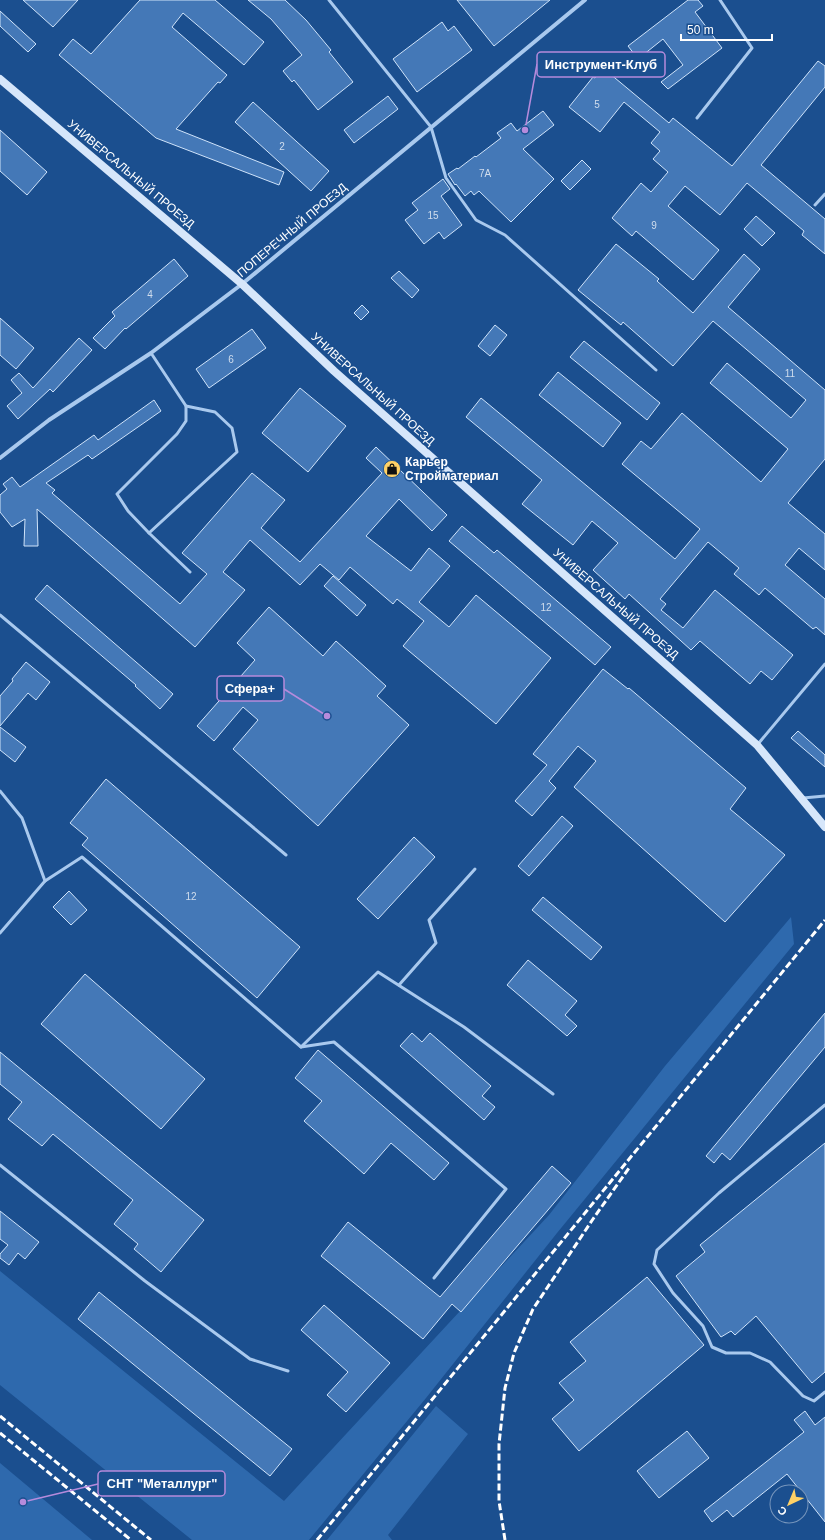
<svg xmlns="http://www.w3.org/2000/svg" width="825" height="1540" viewBox="0 0 825 1540" font-family="Arial,sans-serif">
<rect width="100%" height="100%" fill="#1b4f8f"/>
<g fill="#2e69ad">
<path d="M791,917L794,944L557,1233L426,1398L309,1540H192L0,1385V1271L284,1501L549,1215L665,1066Z"/>
<path d="M436,1406L468,1434L388,1535L392,1540H327Z"/>
<path d="M0,1463L92,1540H0Z"/>
</g>
<g fill="#4478b7" stroke="#cfe3fa">
<path d="M23,0H78L53,27Z"/>
<path d="M140,0H215L264,42L244,65L183,13L172,27L227,75L220,83L218,82L176,129L284,172L279,185L156,138L59,55L73,39L91,54Z"/>
<path d="M248,0H285L306,20L331,50L329,52L353,82L318,110L294,80L292,82L283,71L302,55L271,19Z"/>
<path d="M457,0H550L494,46Z"/>
<path d="M688,0H698L703,6L695,12L722,48L668,89L661,82L683,65L663,39L638,59L628,46Z"/>
<path d="M0,11L36,44L28,52L0,26Z"/>
<path d="M442,22L448,31L454,26L472,50L417,92L393,59Z"/>
<path d="M818,61L825,66V87L761,165L825,219V254L802,235L804,231L747,183L720,215L685,186L668,206L719,250L693,280L636,231L632,236L612,218L641,183L651,192L668,172L653,159L660,151L651,143L660,132L624,102L600,132L569,107L593,77L595,78L603,68L669,123L673,118L732,166Z"/>
<path d="M388,96L398,109L354,143L344,130Z"/>
<path d="M253,102L329,171L311,191L235,122Z"/>
<path d="M543,111L554,125L523,149L554,179L511,222L479,191L474,195L471,191L465,196L456,184L455,185L448,174L457,168L458,169L475,156L476,157L501,138L497,133L511,123L517,131Z"/>
<path d="M0,130L47,172L27,195L0,171Z"/>
<path d="M582,160L591,169L570,190L561,181Z"/>
<path d="M443,179L450,189L441,196L462,225L444,239L439,232L424,244L405,220L418,210L412,203Z"/>
<path d="M756,216L775,233L762,246L744,229Z"/>
<path d="M616,244L659,279L657,281L693,313L744,254L760,269L728,307L825,390V459L788,503L825,534V570L799,548L785,565L825,599V635L816,627L813,629L765,588L759,595L734,574L739,568L708,542L660,599L666,604L661,610L683,628L715,590L793,655L772,680L761,671L750,684L700,641L691,650L629,594L625,599L593,570L618,543L592,521L573,545L522,504L542,480L466,417L481,398L675,559L700,529L622,464L641,441L651,449L682,413L761,482L788,449L710,383L727,363L791,418L806,400L713,321L673,366L623,322L621,325L578,290Z"/>
<path d="M174,259L188,276L126,329L125,328L105,349L93,338L115,316L112,312Z"/>
<path d="M399,271L419,290L412,298L391,278Z"/>
<path d="M362,305L369,312L361,320L354,313Z"/>
<path d="M0,318L34,348L16,369L0,355Z"/>
<path d="M495,325L507,335L490,356L478,346Z"/>
<path d="M252,329L266,348L209,388L196,369Z"/>
<path d="M79,338L92,350L53,392L50,389L18,419L7,406L22,393L11,380L19,373L33,388Z"/>
<path d="M584,341L660,403L647,420L570,357Z"/>
<path d="M558,372L621,423L603,447L539,395Z"/>
<path d="M300,388L346,426L308,472L262,433Z"/>
<path d="M154,400L161,411L92,459L88,455L46,483L55,490L52,493L180,604L207,574L182,553L252,473L285,500L261,528L300,562L382,473L366,458L376,447L447,515L432,531L399,499L366,536L411,571L429,548L450,566L419,602L449,627L476,595L551,658L496,724L403,646L424,621L397,599L393,604L350,567L339,580L320,564L300,585L250,540L223,572L245,590L195,647L37,509L38,546H24L25,519L12,527L0,512V495L7,489L3,484L12,477L20,487L94,435L98,440Z"/>
<path d="M462,526L494,553L497,550L611,647L595,665L449,541Z"/>
<path d="M333,576L366,605L357,616L324,586Z"/>
<path d="M47,585L173,694L160,709L135,686L136,685L35,599Z"/>
<path d="M269,607L323,656L336,641L386,686L377,696L409,725L318,826L233,749L258,720L243,707L214,741L197,726L255,660L237,643Z"/>
<path d="M26,662L50,682L36,700L28,693L0,726V696L13,681L12,679Z"/>
<path d="M603,669L628,689L629,688L746,788L730,809L785,855L725,922L574,787L596,761L578,746L549,781L556,788L532,816L515,801L547,765L533,754Z"/>
<path d="M0,727L26,747L15,762L0,750Z"/>
<path d="M798,731L825,755V767L791,738Z"/>
<path d="M106,779L300,947L257,998L82,845L88,838L70,823Z"/>
<path d="M562,816L573,826L529,876L518,866Z"/>
<path d="M414,837L435,857L378,919L357,899Z"/>
<path d="M69,891L87,910L71,925L53,907Z"/>
<path d="M543,897L602,947L591,960L532,910Z"/>
<path d="M528,960L577,1001L565,1015L577,1026L567,1036L507,985Z"/>
<path d="M85,974L205,1079L161,1129L41,1024Z"/>
<path d="M825,1013V1047L730,1160L722,1153L714,1163L706,1156Z"/>
<path d="M412,1033L422,1042L430,1033L491,1086L482,1096L495,1107L484,1120L400,1046Z"/>
<path d="M318,1050L449,1163L434,1180L391,1143L364,1174L304,1121L322,1101L295,1078Z"/>
<path d="M0,1052L204,1220L161,1272L134,1249L138,1244L114,1224L133,1200L53,1134L42,1146L8,1119L22,1102L0,1084Z"/>
<path d="M825,1143V1372L812,1383L756,1316L735,1335L731,1331L721,1337L676,1276L705,1252L700,1245Z"/>
<path d="M552,1166L571,1183L461,1312L452,1304L423,1339L321,1256L348,1222L440,1297Z"/>
<path d="M0,1211L39,1242L25,1259L18,1253L9,1265L0,1258V1254L8,1245L0,1239Z"/>
<path d="M647,1277L704,1345L579,1451L552,1419L574,1400L559,1383L586,1361L570,1342Z"/>
<path d="M99,1292L292,1449L270,1476L78,1319Z"/>
<path d="M324,1305L390,1363L346,1412L327,1395L348,1372L301,1330Z"/>
<path d="M805,1411L815,1425L825,1417V1522L787,1474L733,1517L727,1510L712,1522L704,1511L804,1432L794,1420Z"/>
<path d="M687,1431L709,1458L659,1498L637,1471Z"/>
</g>
<g fill="none" stroke-linecap="round" stroke-linejoin="round">
<g stroke="#a9c9ee" stroke-width="3">
<path d="M329,0L431,127L446,178L476,220L505,235L656,370"/>
<path d="M697,118L752,48L720,0"/>
<path d="M815,205L825,194"/>
<path d="M151,353L186,406L215,412L232,428L237,452L149,533L190,572"/>
<path d="M149,533L128,511L117,494L177,434L186,421V406"/>
<path d="M0,615L286,855"/>
<path d="M758,744L825,664"/>
<path d="M0,791L22,818L45,881"/>
<path d="M803,798L825,796"/>
<path d="M0,933L45,881L82,857L301,1047L334,1042L506,1189L434,1278"/>
<path d="M399,985L436,943L429,920L475,869"/>
<path d="M301,1047L378,972L464,1027L553,1094"/>
<path d="M825,1105L719,1193L657,1250L654,1264L673,1293L703,1326L712,1347L726,1353H750L770,1362L803,1396L814,1401L825,1392"/>
<path d="M0,1165L145,1281L250,1359L288,1371"/>
</g>
<path stroke="#a9c9ee" stroke-width="4" d="M0,458L49,420L151,353L242,284L585,0"/>
<path stroke="#d6e6fa" stroke-width="8" d="M0,79L242,284L334,371L757,745L825,827"/>
<g stroke="#fff" stroke-width="3" stroke-dasharray="7 3" stroke-linecap="butt">
<path d="M0,1416L151,1540"/>
<path d="M0,1433L131,1540"/>
<path d="M317,1540L825,920"/>
<path d="M505,1540L499,1501V1444L505,1388L514,1353L533,1309L593,1219L629,1168"/>
</g>
</g>
<defs>
<symbol id="shop-disc" viewBox="-11 -11 22 22"><circle r="9.5" fill="#ffd166" stroke="#1b4f8f"/><path d="M-5-2.5h2.3a2.7 3.5 0 0 1 5.4 0H5L5.5 6h-11ZM-1.5-2.5h3a1.5 2.3 0 0 0-3 0Z" fill="#111"/></symbol>
</defs>
<g fill-rule="evenodd">
<use href="#shop-disc" x="382" y="459" width="20" height="20"/>
</g>
<g text-anchor="middle" dominant-baseline="central" stroke-width="3" stroke-linejoin="round" paint-order="stroke">
<g font-size="10" fill="#d0dded">
<text x="597" y="104">5</text>
<text x="282" y="146">2</text>
<text x="485" y="173">7А</text>
<text x="433" y="215">15</text>
<text x="654" y="225">9</text>
<text x="150" y="294">4</text>
<text x="231" y="359">6</text>
<text x="790" y="373">11</text>
<text x="546" y="607">12</text>
<text x="191" y="896">12</text>
</g>
<g font-size="12" fill="#fff" stroke="#1b4f8f">
<text transform="translate(131 174) rotate(40)">УНИВЕРСАЛЬНЫЙ ПРОЕЗД</text>
<text transform="translate(292 230) rotate(-40)">ПОПЕРЕЧНЫЙ ПРОЕЗД</text>
<text transform="translate(373 389) rotate(42)">УНИВЕРСАЛЬНЫЙ ПРОЕЗД</text>
<text transform="translate(616 604) rotate(41)">УНИВЕРСАЛЬНЫЙ ПРОЕЗД</text>
</g>
<g font-size="12" font-weight="bold" fill="#fff" stroke="#1b4f8f" text-anchor="start">
<text x="405" y="462">Карьер<tspan x="405" dy="14">Стройматериал</tspan></text>
</g>
</g>
<path fill="none" stroke="#b68bdc" stroke-width="1.5" d="M525 130L537 64M327 716L284 689M23 1502L98 1484"/>
<g fill="#b68bdc" stroke="#1b4f8f" stroke-width="1.5">
<circle cx="525" cy="130" r="4"/>
<circle cx="327" cy="716" r="4"/>
<circle cx="23" cy="1502" r="4"/>
</g>
<g fill="#1b4f8f" stroke="#b68bdc" stroke-width="1.5">
<rect x="537" y="52" width="128" height="25" rx="4"/>
<rect x="217" y="676" width="67" height="25" rx="4"/>
<rect x="98" y="1471" width="127" height="25" rx="4"/>
</g>
<g font-size="13" text-anchor="middle" font-weight="bold" fill="#fff">
<text x="601" y="69">Инструмент-Клуб</text>
<text x="250" y="693">Сфера+</text>
<text x="162" y="1488">СНТ "Металлург"</text>
</g>
<g transform="translate(789 1504) rotate(224)"><circle r="19" fill="#1b4f8f" stroke="#7695bc"/>
<path d="M0-3L7 15L0 10L-7 15Z" fill="#ffd166"/>
<text y="-6" font-size="11" font-weight="bold" text-anchor="middle" fill="#ffffff">С</text>
</g>
<path d="M681 34v6h91v-6" fill="none" stroke="#ffffff" stroke-width="2"/>
<text x="687" y="34" font-size="12" fill="#ffffff" stroke="#1b4f8f" stroke-width="3" paint-order="stroke">50 m</text>
</svg>
